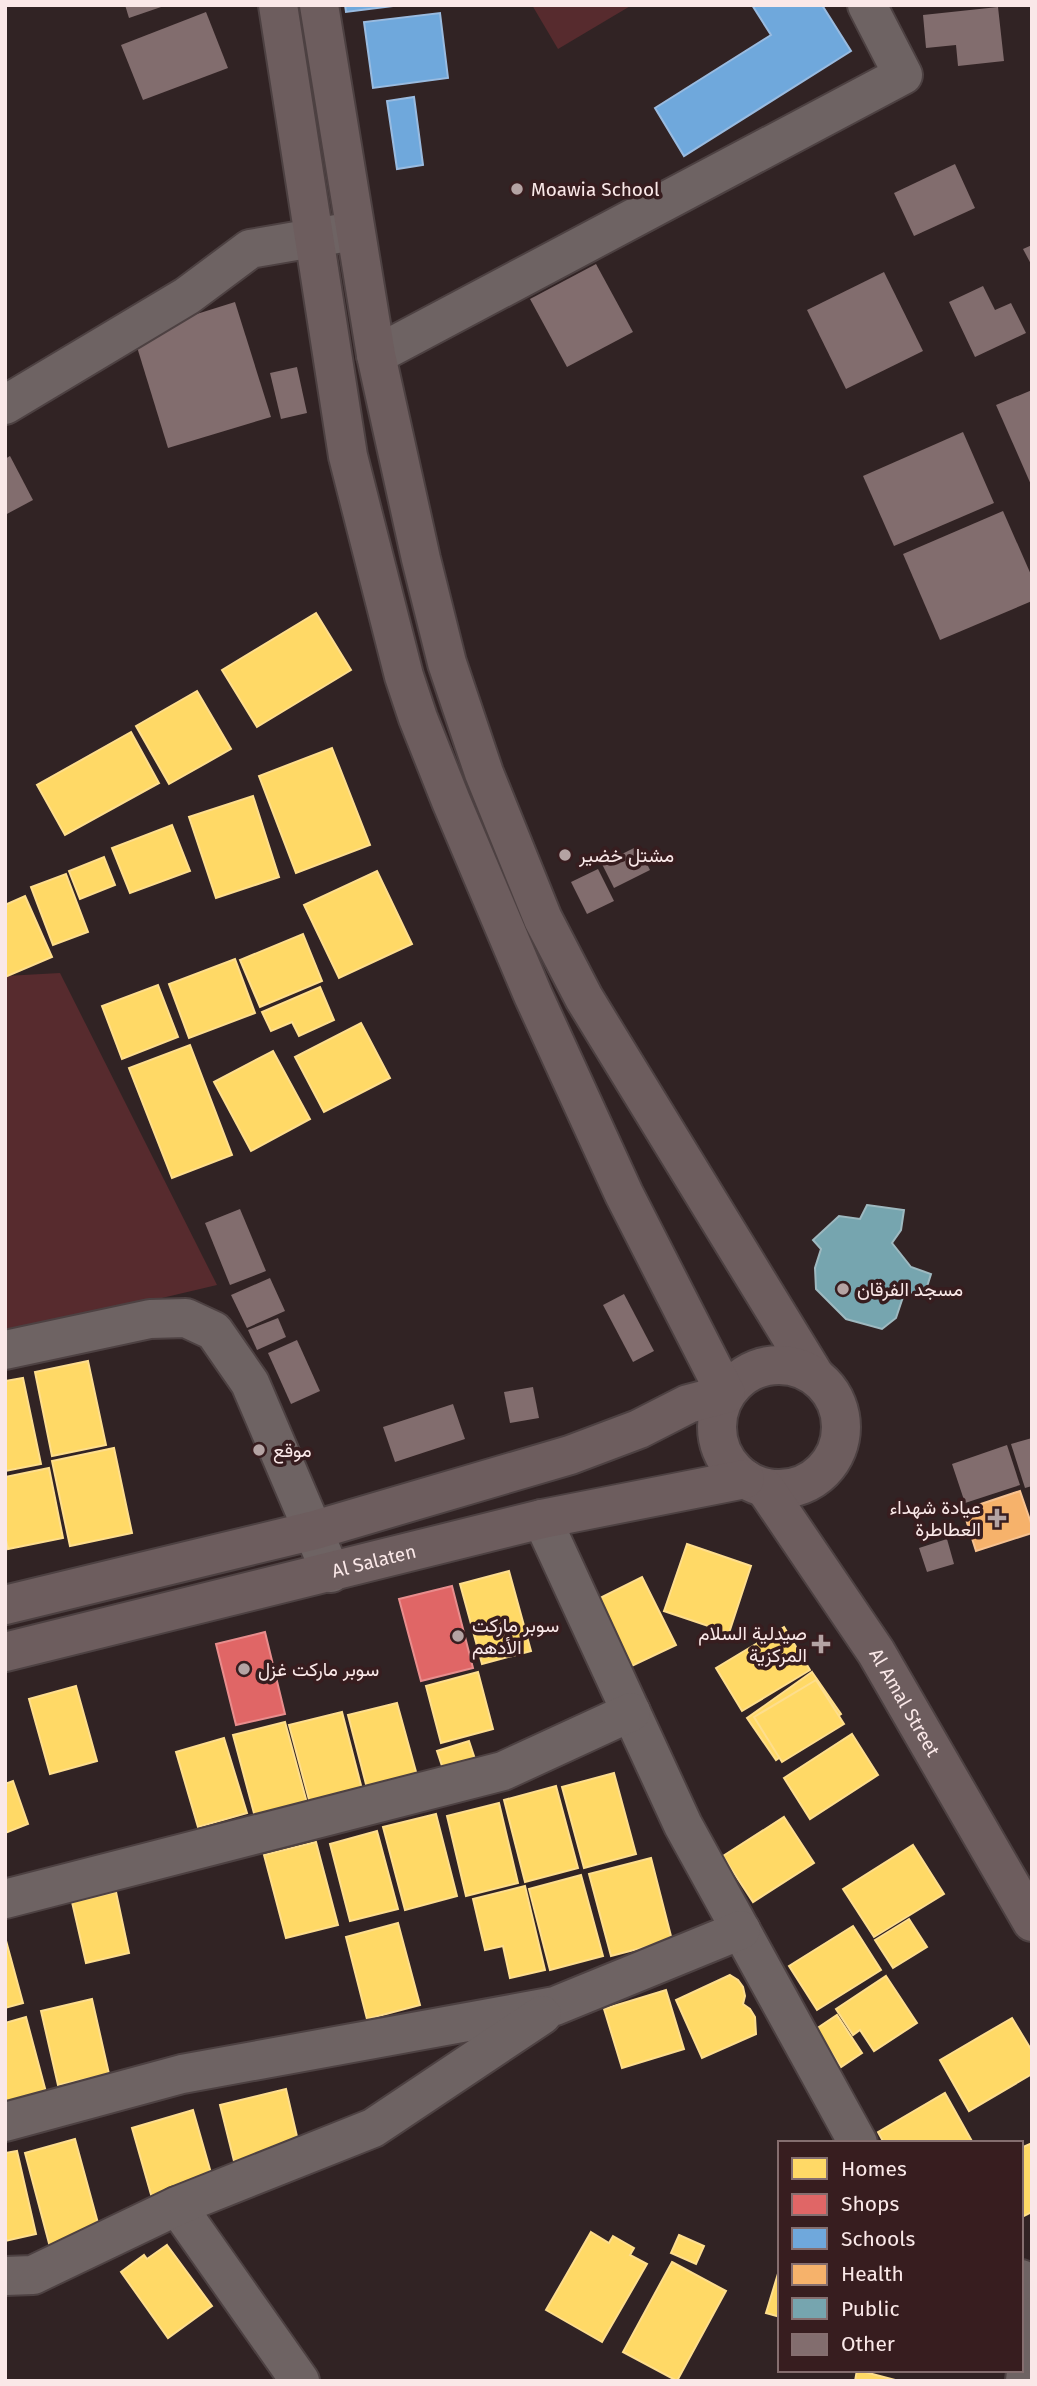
<svg xmlns="http://www.w3.org/2000/svg" width="1037" height="2386" viewBox="0 0 1037 2386" font-family="'Fira Sans',Vazirmatn,sans-serif">
<rect width="100%" height="100%" fill="#312324"/>
<g fill="#572b2e">
<path d="M532,5H632L558,49Z"/>
<path d="M60,973L217,1285L5,1335V976Z"/>
</g>
<g fill="#ffd966" stroke="#fede8d" stroke-width="2">
<path d="M316,613L351,670L257,727L222,670Z"/>
<path d="M197,691L231,749L169,784L136,726Z"/>
<path d="M131,732L159,783L65,835L37,785Z"/>
<path d="M332,748L370,845L296,873L259,776Z"/>
<path d="M253,796L279,877L216,898L189,817Z"/>
<path d="M172,825L190,871L130,893L112,848Z"/>
<path d="M104,857L115,885L80,899L69,871Z"/>
<path d="M377,871L412,944L339,978L304,905Z"/>
<path d="M66,874L88,932L53,945L31,887Z"/>
<path d="M25,896L52,957L5,977V905Z"/>
<path d="M303,934L322,981L260,1007L240,960Z"/>
<path d="M235,959L255,1013L189,1038L169,984Z"/>
<path d="M158,985L178,1037L122,1059L102,1006Z"/>
<path d="M320,987L334,1020L299,1036L292,1022L271,1031L262,1012Z"/>
<path d="M361,1023L390,1078L324,1112L295,1057Z"/>
<path d="M190,1045L232,1155L172,1178L129,1068Z"/>
<path d="M273,1051L310,1119L251,1151L214,1082Z"/>
<path d="M88,1361L106,1445L52,1456L35,1372Z"/>
<path d="M23,1378L41,1464L5,1471V1381Z"/>
<path d="M114,1448L132,1533L70,1546L52,1461Z"/>
<path d="M49,1468L63,1538L8,1549L5,1536V1477Z"/>
<path d="M687,1544L751,1566L729,1633L664,1611Z"/>
<path d="M509,1571L531,1651L482,1664L460,1584Z"/>
<path d="M642,1577L676,1645L619,1672L586,1605Z"/>
<path d="M784,1627L810,1670L742,1711L716,1668Z"/>
<path d="M478,1672L493,1729L441,1743L426,1686Z"/>
<path d="M812,1672L841,1714L776,1760L747,1718Z"/>
<path d="M816,1680L844,1724L782,1762L754,1717Z"/>
<path d="M76,1686L97,1761L50,1774L29,1699Z"/>
<path d="M397,1703L418,1779L368,1792L348,1715Z"/>
<path d="M342,1712L363,1793L311,1807L289,1725Z"/>
<path d="M285,1722L307,1803L255,1817L233,1735Z"/>
<path d="M852,1734L878,1775L810,1819L784,1778Z"/>
<path d="M224,1738L247,1813L198,1827L176,1752Z"/>
<path d="M469,1741L476,1762L444,1772L437,1751Z"/>
<path d="M614,1773L636,1854L584,1868L562,1787Z"/>
<path d="M13,1781L28,1824L5,1833V1784Z"/>
<path d="M556,1786L578,1868L525,1882L504,1800Z"/>
<path d="M499,1803L518,1883L466,1896L447,1816Z"/>
<path d="M436,1814L457,1896L405,1910L383,1827Z"/>
<path d="M784,1817L814,1863L753,1902L723,1856Z"/>
<path d="M377,1831L398,1909L350,1921L330,1844Z"/>
<path d="M316,1842L338,1925L286,1938L264,1855Z"/>
<path d="M913,1845L944,1894L874,1937L843,1889Z"/>
<path d="M651,1858L672,1940L611,1956L589,1874Z"/>
<path d="M581,1875L603,1956L550,1970L529,1889Z"/>
<path d="M525,1886L545,1970L510,1978L503,1946L485,1950L473,1899Z"/>
<path d="M116,1892L129,1953L86,1963L72,1902Z"/>
<path d="M909,1919L927,1947L893,1968L875,1940Z"/>
<path d="M398,1923L420,2005L367,2019L346,1937Z"/>
<path d="M853,1926L881,1970L817,2010L789,1966Z"/>
<path d="M5,1937L23,2003L5,2008Z"/>
<path d="M730,1975L738,1980L743,1987L745,1996L743,2004L750,2009L755,2017L756,2034L702,2058L676,2000Z"/>
<path d="M886,1976L917,2023L874,2051L860,2030L853,2035L836,2009Z"/>
<path d="M666,1990L684,2049L622,2068L604,2009Z"/>
<path d="M92,1999L109,2074L58,2085L41,2011Z"/>
<path d="M837,2015L862,2053L841,2067L816,2029Z"/>
<path d="M26,2017L46,2092L5,2103V2023Z"/>
<path d="M1012,2018L1032,2051V2074L969,2111L940,2060Z"/>
<path d="M286,2089L299,2145L234,2161L220,2105Z"/>
<path d="M945,2093L973,2143H884L878,2132Z"/>
<path d="M193,2110L213,2180L152,2198L132,2128Z"/>
<path d="M75,2139L101,2234L50,2247L25,2153Z"/>
<path d="M1032,2143V2212L1024,2216L1021,2211V2148Z"/>
<path d="M17,2151L36,2234L5,2241V2153Z"/>
<path d="M591,2232L609,2243L613,2236L634,2248L630,2255L647,2264L602,2342L546,2310Z"/>
<path d="M679,2235L704,2246L696,2264L671,2253Z"/>
<path d="M167,2245L212,2306L168,2338L121,2272L144,2255L147,2259Z"/>
<path d="M672,2262L726,2291L677,2381L623,2352Z"/>
<path d="M780,2267V2317L766,2313Z"/>
<path d="M857,2370L899,2381H855Z"/>
</g>
<g fill="#e06666" stroke="#e88d8d" stroke-width="2">
<path d="M452,1586L473,1668L421,1681L399,1599Z"/>
<path d="M265,1632L285,1714L236,1725L216,1644Z"/>
</g>
<g fill="#6fa8dc" stroke="#99bbe0" stroke-width="2">
<path d="M345,5H401L346,12Z"/>
<path d="M752,5H822L851,51L684,156L655,108L771,35Z"/>
<path d="M440,13L448,78L373,88L364,22Z"/>
<path d="M414,97L423,165L397,169L387,101Z"/>
</g>
<path fill="#f6b26b" stroke="#f7c290" stroke-width="2" d="M1020,1491L1032,1526V1533L976,1551L963,1510Z"/>
<path fill="#76a5af" stroke="#9eb9c0" stroke-width="2" d="M867,1205L904,1210L901,1230L892,1243L911,1267L931,1274L924,1296L905,1291L896,1318L882,1329L846,1319L816,1289L815,1268L821,1249L813,1240L839,1216L860,1219Z"/>
<g fill="#826d6e">
<path d="M125,5H164V6L129,18Z"/>
<path d="M998,7L1004,61L958,66L956,45L926,48L923,15Z"/>
<path d="M206,12L228,68L143,100L121,45Z"/>
<path d="M955,164L975,208L914,236L894,193Z"/>
<path d="M1032,245V266L1023,249Z"/>
<path d="M596,264L633,332L567,367L530,299Z"/>
<path d="M884,272L923,351L846,389L807,310Z"/>
<path d="M983,286L995,310L1011,303L1026,333L975,357L949,302Z"/>
<path d="M235,302L271,417L168,448L133,334Z"/>
<path d="M297,367L307,413L281,419L270,373Z"/>
<path d="M1032,390V487L996,405Z"/>
<path d="M963,432L994,503L894,546L863,476Z"/>
<path d="M10,456L33,500L5,515V459Z"/>
<path d="M1003,511L1032,577V601L940,640L903,554Z"/>
<path d="M638,846L650,870L614,888L602,864Z"/>
<path d="M598,869L614,901L587,914L571,882Z"/>
<path d="M240,1209L266,1271L230,1285L205,1223Z"/>
<path d="M270,1278L285,1311L247,1328L231,1295Z"/>
<path d="M624,1294L654,1351L633,1362L603,1305Z"/>
<path d="M278,1318L286,1337L257,1350L248,1330Z"/>
<path d="M297,1340L320,1391L291,1404L268,1353Z"/>
<path d="M533,1387L539,1418L510,1423L504,1392Z"/>
<path d="M453,1404L465,1439L395,1462L383,1427Z"/>
<path d="M1032,1438V1486L1025,1488L1011,1444Z"/>
<path d="M1007,1445L1020,1485L965,1503L952,1464Z"/>
<path d="M947,1539L954,1564L927,1572L919,1548Z"/>
</g>
<g fill="none" stroke-linecap="round" stroke-linejoin="round">
<defs>
<g id="minor">
<path d="M376,355L903,75L867,5"/>
<path d="M5,405L187,296L250,249L354,231"/>
<path d="M5,1350L150,1319L186,1318L214,1331L250,1383L331,1573"/>
<path d="M542,1519L683,1825L858,2143"/>
<path d="M5,1899L503,1771L631,1712"/>
<path d="M5,2122L182,2074L555,2006L741,1930"/>
<path d="M177,2206L300,2381"/>
<path d="M5,2276L33,2275L177,2206L373,2128L542,2015"/>
<path d="M1021,2279L1032,2284"/>
<path d="M1025,2381L1032,2317"/>
</g>
<g id="major">
<path d="M319,5L376,355L421,559L447,663L484,773L543,919L584,998L815,1376"/>
<circle cx="779" cy="1427" r="62"/>
<path id="s1" d="M765,1488L876,1652L1032,1922"/>
<path d="M5,1605L315,1530L570,1455L639,1429L688,1404L726,1394L624,1194L533,995L451,801L418,718L404,676L348,456L278,5"/>
<path id="s2" d="M5,1652L542,1519L745,1479"/>
</g>
</defs>
<use href="#minor" stroke="#4d4142" stroke-width="42"/>
<use href="#major" stroke="#4d4142" stroke-width="42"/>
<use href="#minor" stroke="#6e6363" stroke-width="38"/>
<use href="#major" stroke="#6d5d5e" stroke-width="38"/>
</g>
<g fill="#b4a3a3" stroke="#371d1f" stroke-width="2.5">
<circle cx="517" cy="189" r="7"/>
<circle cx="565" cy="855" r="7"/>
<circle cx="843" cy="1289" r="7"/>
<circle cx="259" cy="1450" r="7"/>
<path d="M993.5 1507.5h7v7h7v7h-7v7h-7v-7h-7v-7h7z"/>
<circle cx="458" cy="1636" r="7"/>
<path d="M817.5 1633.5h7v7h7v7h-7v7h-7v-7h-7v-7h7z"/>
<circle cx="244" cy="1669" r="7"/>
</g>
<g text-anchor="middle" dominant-baseline="central" stroke-width="7" stroke-linejoin="round" paint-order="stroke">
<g font-size="19" fill="#fae8e8" stroke="#371d1f" text-anchor="start">
<text x="531" y="189">Moawia School</text>
<text x="579" y="855">مشتل خضير</text>
<text x="857" y="1289">مسجد الفرقان</text>
<text x="273" y="1450">موقع</text>
<text x="981" y="1507" text-anchor="end">عيادة شهداء<tspan x="981" dy="22">العطاطرة</tspan></text>
<text x="472" y="1625">سوبر ماركت<tspan x="472" dy="22">الأدهم</tspan></text>
<text x="807" y="1633" text-anchor="end">صيدلية السلام<tspan x="807" dy="22">المركزية</tspan></text>
<text x="258" y="1669">سوبر ماركت غزل</text>
</g>
<g font-size="19" fill="#fae8e8" stroke="#371d1f">
<text stroke="none"><textPath href="#s2" startOffset="380">Al Salaten</textPath></text>
<text stroke="none"><textPath href="#s1" startOffset="256">Al Amal Street</textPath></text>
</g>
</g>
<rect width="1037" height="2386" fill="none" stroke="#fae8e8" stroke-width="14"/>
<rect x="778" y="2141" width="245" height="231" fill="#371d1f" stroke="#856e6f" stroke-width="2"/>
<rect x="792" y="2158" width="35" height="21" fill="#ffd966" stroke="#856e6f" stroke-width="2"/>
<text x="841" y="2176" font-size="21" fill="#fae8e8">Homes</text>
<rect x="792" y="2194" width="35" height="21" fill="#e06666" stroke="#856e6f" stroke-width="2"/>
<text x="841" y="2211" font-size="21" fill="#fae8e8">Shops</text>
<rect x="792" y="2228" width="35" height="21" fill="#6fa8dc" stroke="#856e6f" stroke-width="2"/>
<text x="841" y="2246" font-size="21" fill="#fae8e8">Schools</text>
<rect x="792" y="2264" width="35" height="21" fill="#f6b26b" stroke="#856e6f" stroke-width="2"/>
<text x="841" y="2281" font-size="21" fill="#fae8e8">Health</text>
<rect x="792" y="2298" width="35" height="21" fill="#76a5af" stroke="#856e6f" stroke-width="2"/>
<text x="841" y="2316" font-size="21" fill="#fae8e8">Public</text>
<rect x="792" y="2334" width="35" height="21" fill="#826d6e" stroke="#856e6f" stroke-width="2"/>
<text x="841" y="2351" font-size="21" fill="#fae8e8">Other</text>
</svg>
